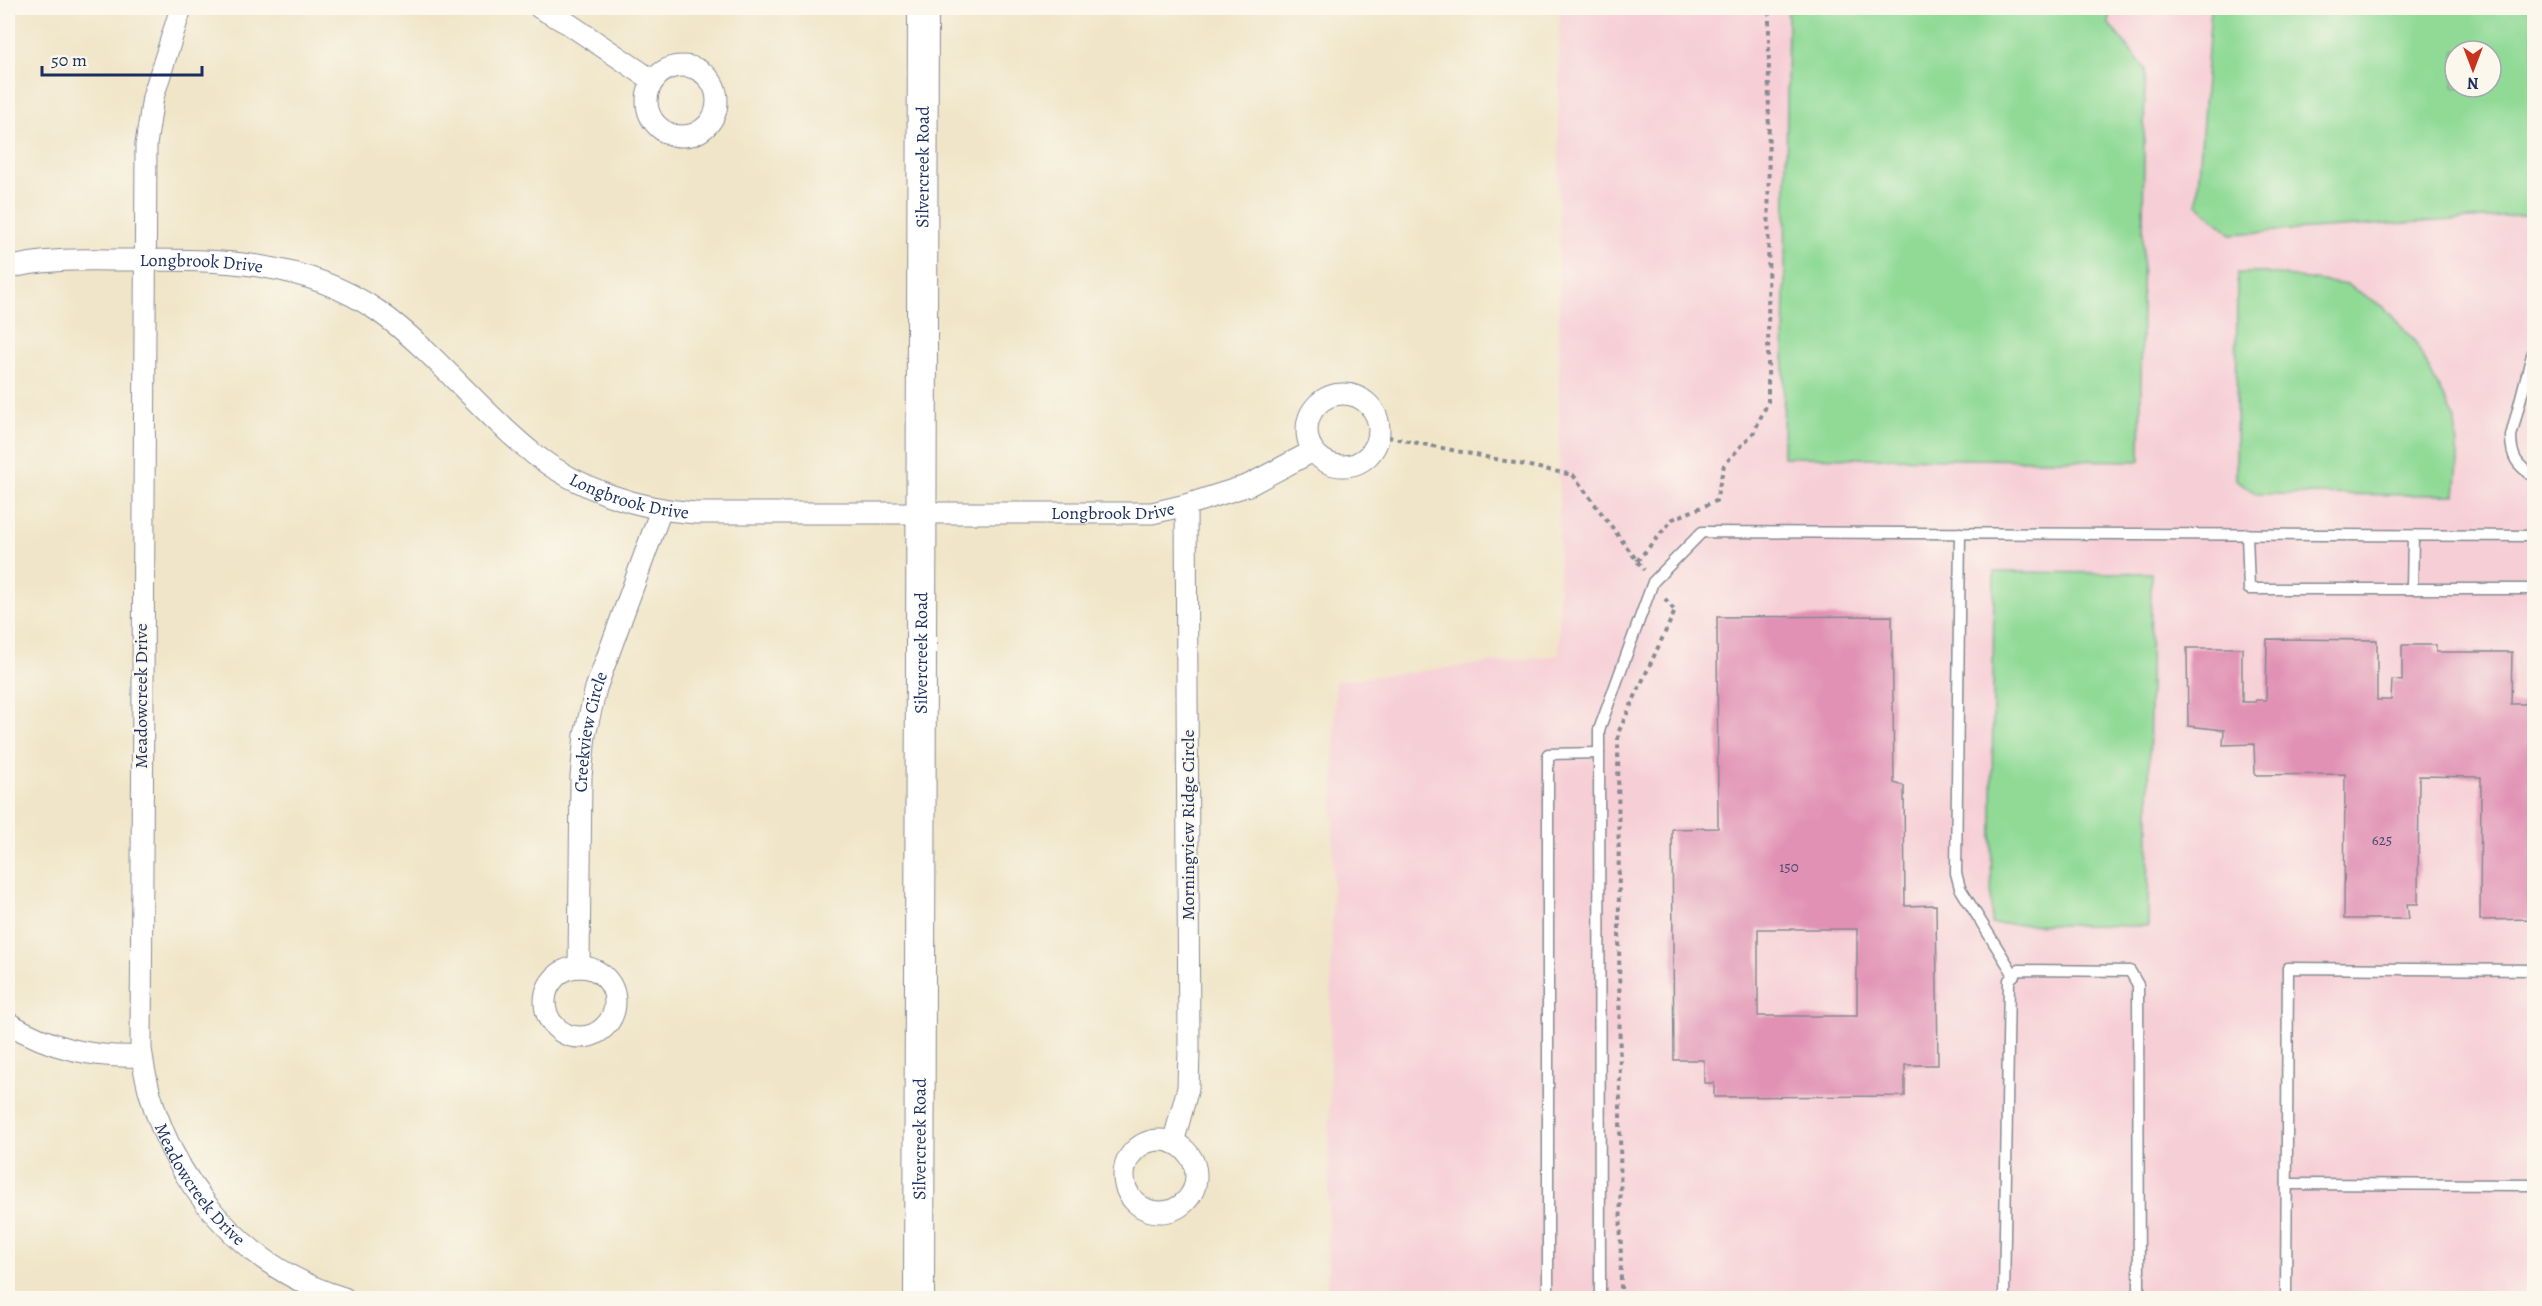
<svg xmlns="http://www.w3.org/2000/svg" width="2542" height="1306" viewBox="0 0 2542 1306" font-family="Alegreya,serif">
<rect width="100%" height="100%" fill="#fbf7ec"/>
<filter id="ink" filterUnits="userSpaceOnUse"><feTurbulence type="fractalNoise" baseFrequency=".0167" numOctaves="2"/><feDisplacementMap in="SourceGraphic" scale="12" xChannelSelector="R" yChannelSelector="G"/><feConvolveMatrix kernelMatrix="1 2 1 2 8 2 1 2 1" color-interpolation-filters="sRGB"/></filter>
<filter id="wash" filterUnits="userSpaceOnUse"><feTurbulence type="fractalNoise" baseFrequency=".008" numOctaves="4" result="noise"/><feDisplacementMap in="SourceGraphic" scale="24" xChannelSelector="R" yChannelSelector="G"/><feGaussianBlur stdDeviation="1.35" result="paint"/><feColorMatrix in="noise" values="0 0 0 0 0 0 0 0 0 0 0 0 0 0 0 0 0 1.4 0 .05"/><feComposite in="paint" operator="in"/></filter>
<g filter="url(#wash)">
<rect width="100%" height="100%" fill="#f0e5c8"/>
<path fill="#f6cfd6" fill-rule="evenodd" d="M1559,8H2534V1298H1327L1335,681L1559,655ZM2455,51H2491V87H2455Z"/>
<g fill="#90da96" stroke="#56847a" stroke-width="1.5" fill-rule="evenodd">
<path d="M1788,8H2109V24L2145,69L2140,461L1783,457Z"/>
<path d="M2211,8H2534V215L2231,234L2197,204ZM2455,51H2491V87H2455Z"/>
<path d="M2237,273H2265L2348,285L2384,307L2415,342L2455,420L2458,462L2455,495L2257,494L2236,479Z"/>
<path d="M1994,572L2151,573L2148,926L1991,924Z"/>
</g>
<g id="blocks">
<g fill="#e192b4" fill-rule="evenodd">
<path d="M1892,616L1894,783L1904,786L1905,906L1936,905L1938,1065H1905V1096L1714,1097V1083H1704V1060H1674L1672,829L1718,828L1717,617ZM1758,929H1857V1016H1758Z"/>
<path d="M2267,639L2377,640V700H2391L2392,680L2402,681V645H2436V652H2512L2511,704H2525L2527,683L2534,682V919L2480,920L2481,777L2419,776L2418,904H2407L2409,919H2344L2345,774L2255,775L2254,744L2223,745L2224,730L2188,726L2187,648H2242V702H2255L2256,700H2266Z"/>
</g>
</g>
</g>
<g filter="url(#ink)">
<use href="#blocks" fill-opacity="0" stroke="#868a93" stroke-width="1.5"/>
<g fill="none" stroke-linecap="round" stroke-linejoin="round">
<defs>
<g id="lane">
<path d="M2534,347L2511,436C2511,457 2517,466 2534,476"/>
<path d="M1960,533L1956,873L1960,888L2014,975"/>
<path d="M2247,534L2249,589H2534"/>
<path d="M2412,589L2413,536"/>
<path d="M2287,1184L2534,1185"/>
<path d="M1548,1298V754L1599,753"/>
<path d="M1600,1298L1599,730L1653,582L1702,532L2534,536"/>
<path d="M2004,1298L2009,980L2019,970L2130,971L2138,985L2139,1298"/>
<path d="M2286,1298L2288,968L2534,970"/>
</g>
<g id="street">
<path id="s1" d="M181,8L153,97L146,145L141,1049C155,1162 233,1266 344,1298"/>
<path d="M540,8L569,24L652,80"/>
<circle cx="682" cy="101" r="35"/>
<path id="s2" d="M8,268C46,258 85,260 125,260C213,260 302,258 378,311C436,352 479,411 535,455C581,490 639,509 695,513H1152L1186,505L1249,485L1313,451"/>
<circle cx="1343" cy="430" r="36"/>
<circle cx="580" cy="1002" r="35"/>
<path id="s3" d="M579,967L581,777L585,735L596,688L661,510"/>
<path d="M8,1023C50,1048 92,1058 141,1056"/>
<circle cx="1160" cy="1176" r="36"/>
<path d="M1173,1143L1188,1088L1189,1050L1186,505"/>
</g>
<g id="secondary">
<path id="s4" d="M919,1298L923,8"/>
</g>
</defs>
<use href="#lane" stroke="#868a93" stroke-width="13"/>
<use href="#street" stroke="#868a93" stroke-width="23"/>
<use href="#secondary" stroke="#868a93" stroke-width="32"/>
<g stroke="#868a93" stroke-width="4" stroke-dasharray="4.5 4.5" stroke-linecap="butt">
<path d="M1379,435L1573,475L1644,570"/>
<path d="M1637,561L1673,519L1716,501L1724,465L1754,432L1768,402L1769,8"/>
<path d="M1621,1298L1618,733L1675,611L1663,596"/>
</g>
<use href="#lane" stroke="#fff" stroke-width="10"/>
<use href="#street" stroke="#fff" stroke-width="21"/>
<use href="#secondary" stroke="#fff" stroke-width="30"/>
</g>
</g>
<g text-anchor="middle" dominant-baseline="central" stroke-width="4.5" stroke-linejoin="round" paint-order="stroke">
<g font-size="15" fill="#4c4874">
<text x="2382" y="840">625</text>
<text x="1789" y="867">150</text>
</g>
<g font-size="18" fill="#1b2f5e" stroke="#fbf7ec">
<text stroke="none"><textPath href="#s4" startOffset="1131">Silvercreek Road</textPath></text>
<text stroke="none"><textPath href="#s2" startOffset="194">Longbrook Drive</textPath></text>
<text stroke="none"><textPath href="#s2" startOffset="698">Longbrook Drive</textPath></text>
<text stroke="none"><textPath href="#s2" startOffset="1184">Longbrook Drive</textPath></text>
<text stroke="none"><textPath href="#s4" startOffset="645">Silvercreek Road</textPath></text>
<text transform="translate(141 696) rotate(-90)">Meadowcreek Drive</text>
<text stroke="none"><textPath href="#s3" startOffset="236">Creekview Circle</textPath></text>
<text transform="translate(1188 825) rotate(-90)">Morningview Ridge Circle</text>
<text stroke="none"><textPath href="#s4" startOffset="159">Silvercreek Road</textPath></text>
<text stroke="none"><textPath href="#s1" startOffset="1196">Meadowcreek Drive</textPath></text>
</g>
</g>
<rect width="2542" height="1306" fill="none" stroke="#fbf7ec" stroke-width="30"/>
<g transform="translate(2473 69) rotate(180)"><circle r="28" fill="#fbf7ec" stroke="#a1a7b3" stroke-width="1.5"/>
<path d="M0-4.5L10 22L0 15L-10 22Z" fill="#c8321e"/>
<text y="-9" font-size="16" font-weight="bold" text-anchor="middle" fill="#1b2f5e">N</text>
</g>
<path d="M42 66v9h160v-9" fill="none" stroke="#1b2f5e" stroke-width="3"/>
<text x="51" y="66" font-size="18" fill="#1b2f5e" stroke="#fbf7ec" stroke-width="4.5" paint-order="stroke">50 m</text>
</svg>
